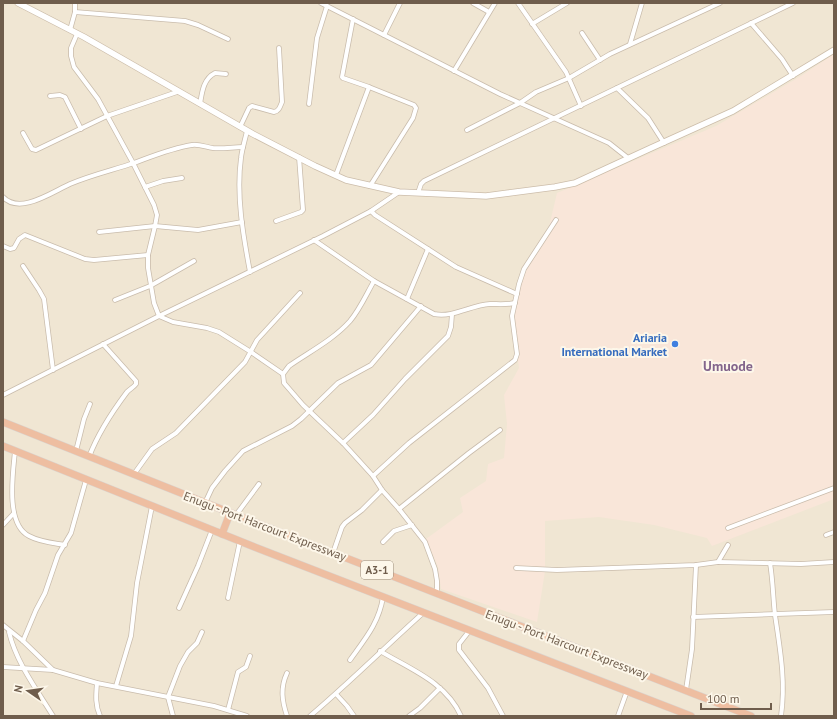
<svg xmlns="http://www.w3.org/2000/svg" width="837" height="719" viewBox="0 0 837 719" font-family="'PT Sans',sans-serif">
<rect width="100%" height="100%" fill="#faf4e4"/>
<rect fill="#f0e6d3" x="3" y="3" width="831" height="713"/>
<path fill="#f9e6d9" d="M834,54V499L712,546L707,538L654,525L599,517L545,521V571L537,622L441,589L438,567L426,539L463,512L460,498L486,481L488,464L504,458L507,424L504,395L519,368L513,320L518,282L548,231L557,193L716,126L801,76Z"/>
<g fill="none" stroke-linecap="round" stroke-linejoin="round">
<defs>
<g id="street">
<path d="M321,3L500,94L609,143L628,158"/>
<path d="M473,3L489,12"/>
<path d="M518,3L566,72L581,106"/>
<path d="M75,12L185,21L198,25L228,39"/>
<path d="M353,19L342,77L343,78L369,87L414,105L416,108L413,118L370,186"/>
<path d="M751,23L782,59L793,76"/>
<path d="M532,24L567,3"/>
<path d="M70,30L75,12V3"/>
<path d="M582,33L600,60"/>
<path d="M77,34L71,48V56L74,67L98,99L133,163L154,205L157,215L155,226L148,255V268L154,303L159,316L173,322L207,328L219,332L251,352L283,374"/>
<path d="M384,35L400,3"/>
<path d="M630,44L642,3"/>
<path d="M454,71L495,3"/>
<path d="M617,88L648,118L664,143"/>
<path d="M50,96L60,95L65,97L81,129"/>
<path d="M200,104C202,93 203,79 215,73L226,74"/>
<path d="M309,104L317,38L327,6"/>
<path d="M240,127L249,108L252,106L274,112C279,111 280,107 282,102L279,48"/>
<path d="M467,130L520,103L536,92L569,78L610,54L720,3"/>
<path d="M247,131C245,140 242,149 241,158C236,195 243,235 250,272"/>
<path d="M23,133L32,149L36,150L107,116L177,92"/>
<path d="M336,175L369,87"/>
<path d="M145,187L163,181L182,178"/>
<path d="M418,193L421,184L424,181L793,3"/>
<path d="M3,197C20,215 52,192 70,184C91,175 113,170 134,163C153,156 172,148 192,145C199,144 206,147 213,148C223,149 233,147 243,147"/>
<path d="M371,211L375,215L456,267L517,294"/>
<path d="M276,221L301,212L303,210L299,157"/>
<path d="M99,232L155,226L198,230L242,222"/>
<path d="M314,240L374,281L434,314C453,318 471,305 490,304C498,304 506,305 515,303"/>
<path d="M3,246L10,249L14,248L19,239L25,235L85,259L94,260L148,255"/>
<path d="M23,266L39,290L44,299L53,370"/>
<path d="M374,281C366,295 360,309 350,321C333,340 309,352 289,366L283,374L284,383L303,405L343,443L373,476L382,490L399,509L425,542L435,569L437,581V593"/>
<path d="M407,299L428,249"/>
<path d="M115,300L150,286L194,261"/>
<path d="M3,395L159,316L323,236L371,211L399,192"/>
<path d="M343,443L373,415L405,379L448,336L451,327L452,314"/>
<path d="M15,451C13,473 5,524 29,536C40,542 53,543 65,545"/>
<path d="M76,451L84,419L90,404"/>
<path d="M89,457C98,433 112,412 127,392C130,389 134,387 136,384V381L103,344"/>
<path d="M134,474L152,449L176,433L245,362L257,340L300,293"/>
<path d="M373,476L409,443L515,360L517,354L512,316L519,284L524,269L556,220"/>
<path d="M205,503L212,488L225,471L243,451L292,426L301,419L338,383L371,365L421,306"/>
<path d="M399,509L469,453L500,430"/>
<path d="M236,515L259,484"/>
<path d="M3,525L14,513"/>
<path d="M728,528L834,488"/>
<path d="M826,535L834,532"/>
<path d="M383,542L394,531L412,525"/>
<path d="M333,553L342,527L345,523L362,510L382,490"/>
<path d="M718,562L801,564L834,562"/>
<path d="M770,563C773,581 773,598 775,615C780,649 786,682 781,716"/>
<path d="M516,568L557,570L696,565L718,562L728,545"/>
<path d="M228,598L240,541"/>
<path d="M179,608L198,566L212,530"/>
<path d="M693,617L834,612"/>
<path d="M3,625L23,641L53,670"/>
<path d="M470,630L459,644V650L488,688L503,716"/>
<path d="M9,632C16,662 37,690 53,716"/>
<path d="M23,641L36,610L45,593L58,555L71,533L86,480"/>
<path d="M380,651C410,669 446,682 461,716"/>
<path d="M350,660C365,639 379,623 383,597"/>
<path d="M3,667L53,670L97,683L214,706L247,716"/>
<path d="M97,683C96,695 95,705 100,716"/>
<path d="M116,686L131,636L137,583L152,506"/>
<path d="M686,690L692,649L696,565"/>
<path d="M336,694L347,706L354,716"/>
<path d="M228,710L238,672L246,667L250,656"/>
<path d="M173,716L168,697L180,666L188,652L197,643L202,632"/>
<path d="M287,716C282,701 280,688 287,673"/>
<path d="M310,716C349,683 385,647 423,613"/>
<path d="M409,716L420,708L440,688"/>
<path d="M618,716L627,691"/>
</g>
<path id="secondary" d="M18,3L84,37L253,134L315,166L346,180L399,192L486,196L555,187L575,183L651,148L733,111L834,50"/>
<g id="highway">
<path d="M3,422L236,515L751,716"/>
<path d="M3,446L257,548L691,716"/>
<path d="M222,534L230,513"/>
</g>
</defs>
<use href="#street" stroke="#c9bcac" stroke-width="5.5"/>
<use href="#secondary" stroke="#ccbdaa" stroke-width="7"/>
<use href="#highway" stroke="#dad5d0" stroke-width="8"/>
<use href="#street" stroke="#fff" stroke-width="4"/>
<use href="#secondary" stroke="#fff" stroke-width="5.5"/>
<use href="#highway" stroke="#eebea1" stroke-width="7"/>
</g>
<circle fill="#3f7fe0" stroke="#fdf7ea" stroke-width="1.5" cx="675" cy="344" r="4"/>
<g text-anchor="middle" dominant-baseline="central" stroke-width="4" stroke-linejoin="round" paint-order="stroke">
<rect fill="#fdf7ea" stroke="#9a8b7b" stroke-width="1" x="361" y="561" width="32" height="18" rx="3"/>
<g font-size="11" font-weight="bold" fill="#6f5d4c">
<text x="377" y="570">A3-1</text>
</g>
<g font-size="12" font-weight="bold" fill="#366cbe" stroke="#fdf7ea" text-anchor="end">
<text x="667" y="337">Ariaria<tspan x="667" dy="14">International Market</tspan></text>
</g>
<g font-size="12" fill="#6f5d4c" stroke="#fdf7ea">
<text transform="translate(265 526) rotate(21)">Enugu - Port Harcourt Expressway</text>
<text transform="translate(567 644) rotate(21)">Enugu - Port Harcourt Expressway</text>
</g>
<g font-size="14" font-weight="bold" fill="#83658c" stroke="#fdf7ea">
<text x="728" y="366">Umuode</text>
</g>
</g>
<rect width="837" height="719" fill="none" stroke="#6f5d4c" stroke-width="8"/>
<g transform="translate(28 691) rotate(283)" stroke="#fdf7ea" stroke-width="3" paint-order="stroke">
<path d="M0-3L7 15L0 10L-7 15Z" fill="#6f5d4c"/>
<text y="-6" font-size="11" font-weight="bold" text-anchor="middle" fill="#6f5d4c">N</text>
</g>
<path d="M701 703v6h70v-6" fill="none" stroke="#6f5d4c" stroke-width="2"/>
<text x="707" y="703" font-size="12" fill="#6f5d4c" stroke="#fdf7ea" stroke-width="3" paint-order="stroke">100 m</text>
</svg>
